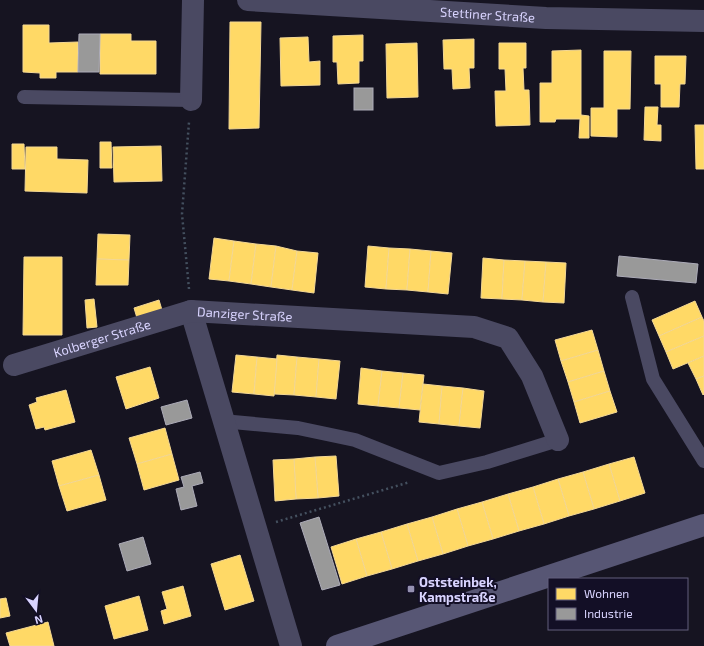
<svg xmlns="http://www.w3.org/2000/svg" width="704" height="646" viewBox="0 0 704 646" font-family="'Exo 2',sans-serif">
<rect width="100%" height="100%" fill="#161421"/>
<g fill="#ffd966" stroke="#f4d894">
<path d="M230,22H261L259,128L229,129Z"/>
<path d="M23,25H49V43L78,42V72H56V78H40V73L23,72Z"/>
<path d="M100,34H131V41H156V74H100Z"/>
<path d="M363,35V61H359V83L338,84L337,62H333V36Z"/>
<path d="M308,37L309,62L320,61V85L281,86L280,38Z"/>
<path d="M474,39V68H469L470,88L453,89L452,69H444L443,40Z"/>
<path d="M417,43L418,97L387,98L386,44Z"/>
<path d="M499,43H526V68H523L524,90H529L530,125L496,126L495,91H506L505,69H499Z"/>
<path d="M581,50V115L589,116V138H579L580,119H556L555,122H540V83H552V51Z"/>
<path d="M604,51H631L630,109H617V137L591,136V108H604Z"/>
<path d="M655,56H686L685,84H680L679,107H661V84H655Z"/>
<path d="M645,107H658L657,125H661V141L644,140Z"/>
<path d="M695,125H704V169H696Z"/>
<path d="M100,142H111L112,168H100Z"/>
<path d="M12,144H24L25,169H12Z"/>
<path d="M161,146L162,181L114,182L113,147Z"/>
<path d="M26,147H57V159L88,160L87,193L25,191Z"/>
<path d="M98,234L130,235L129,260L97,259Z"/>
<path d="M214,238L234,241L229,281L209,279Z"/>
<path d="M234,241L256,244L251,284L229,281Z"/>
<path d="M256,244L276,246L271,287L251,284Z"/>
<path d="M276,246L297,251L292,290L271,287Z"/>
<path d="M368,246L389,248L386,289L365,287Z"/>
<path d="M389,248L410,249L407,290L386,289Z"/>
<path d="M410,249L431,251L428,292L407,290Z"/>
<path d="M297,251L318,253L314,293L292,290Z"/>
<path d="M431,251L452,253L448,294L428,292Z"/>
<path d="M24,257H62V335H23Z"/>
<path d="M483,258L504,260L502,299L481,298Z"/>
<path d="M97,259L129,260L128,285H96Z"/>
<path d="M504,260L525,261L522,300L502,299Z"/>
<path d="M525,261L546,262L543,302L522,300Z"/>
<path d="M546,262L566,263L564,303L543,302Z"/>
<path d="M94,299L97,327L87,328L85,300Z"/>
<path d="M159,300L162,310L137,318L134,308Z"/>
<path d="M695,301L702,317L659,336L652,320Z"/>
<path d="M702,317L704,321V336L666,352L659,336Z"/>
<path d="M592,330L598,350L561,361L555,340Z"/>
<path d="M704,336V356L673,369L666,352Z"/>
<path d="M598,350L604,371L568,382L561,361Z"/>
<path d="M236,355L257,357L254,394L232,392Z"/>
<path d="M277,355L297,357L294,395L274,394Z"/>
<path d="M704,356V376L696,379L688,363Z"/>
<path d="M257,357L277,359L274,396L254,394Z"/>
<path d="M297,357L319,359L316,397L294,395Z"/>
<path d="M319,359L340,361L336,399L316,397Z"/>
<path d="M150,367L159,398L126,409L116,377Z"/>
<path d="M361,368L382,371L378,406L358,404Z"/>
<path d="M382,371L403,373L399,408L378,406Z"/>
<path d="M604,371L610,391L574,402L568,382Z"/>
<path d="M403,373L424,375L420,410L399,408Z"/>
<path d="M704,376V394L703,395L696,379Z"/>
<path d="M423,384L442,386L439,424L419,422Z"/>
<path d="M442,386L463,388L459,426L439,424Z"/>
<path d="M463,388L484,391L480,428L459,426Z"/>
<path d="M66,390L75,422L45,430L44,427L36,429L29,405L37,402L36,398Z"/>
<path d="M610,391L617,412L580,423L574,402Z"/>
<path d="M165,428L172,454L137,464L129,438Z"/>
<path d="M91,450L99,475L59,486L52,461Z"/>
<path d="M172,454L179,480L144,490L137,464Z"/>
<path d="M336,456L339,496L318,498L315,457Z"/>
<path d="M315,457L318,498L296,499L294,459Z"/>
<path d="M634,457L645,493L620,501L609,464Z"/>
<path d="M294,459L296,499L275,501L273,460Z"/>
<path d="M609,464L620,501L594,509L583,472Z"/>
<path d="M583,472L594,509L569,516L558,479Z"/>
<path d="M99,475L106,500L67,511L59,486Z"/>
<path d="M558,479L569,516L544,524L533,487Z"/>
<path d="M533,487L544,524L519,531L508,494Z"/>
<path d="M508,494L519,531L493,539L482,502Z"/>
<path d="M482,502L493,539L468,546L457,509Z"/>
<path d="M457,509L468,546L443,554L432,517Z"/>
<path d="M432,517L443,554L418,561L407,524Z"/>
<path d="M407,524L418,561L392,569L381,532Z"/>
<path d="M381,532L392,569L367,576L356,539Z"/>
<path d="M356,539L367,576L342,584L331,547Z"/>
<path d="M240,555L254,601L225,610L211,564Z"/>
<path d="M183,586L191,616L164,624L161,611L167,609L162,592Z"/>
<path d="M139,596L148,630L114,639L105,606Z"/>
<path d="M6,598L10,616L0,618V599Z"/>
<path d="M48,622L54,646H10L6,633Z"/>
</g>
<g fill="#999" stroke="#acabb8">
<path d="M79,34H100L99,72H78Z"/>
<rect x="354" y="88" width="19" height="22"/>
<path d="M619,256L698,264L696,283L617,276Z"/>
<path d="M187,400L192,418L166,425L161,407Z"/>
<path d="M200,472L203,483L192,486L197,506L181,510L176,489L184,487L181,477Z"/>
<path d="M319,517L340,585L322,590L300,523Z"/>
<path d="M143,537L151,564L127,571L119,544Z"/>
</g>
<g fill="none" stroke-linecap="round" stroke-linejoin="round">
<g stroke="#44505f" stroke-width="2.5" stroke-dasharray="2 3" stroke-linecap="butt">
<path d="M189,289L182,214L189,122"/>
<path d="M276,522L410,482"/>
</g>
<g stroke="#4a4962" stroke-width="14">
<path d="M24,97L191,100"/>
<path d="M632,297L653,379L704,461"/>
<path d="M222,421L298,428L355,440L439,473L487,462L558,440"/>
</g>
<g stroke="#4a4962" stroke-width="22">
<path id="s1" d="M248,0L546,18L704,21"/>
<path d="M191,100L193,0"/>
<path d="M191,311L291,646"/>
<path id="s2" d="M14,365L191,311L474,327L508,338L532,376L558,440"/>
</g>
<path stroke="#575674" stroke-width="22" d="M337,646L704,525"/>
</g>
<rect fill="#9591b1" stroke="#130f26" stroke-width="1.5" x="407" y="585" width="8" height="8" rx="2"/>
<g text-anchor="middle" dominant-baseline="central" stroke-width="4" stroke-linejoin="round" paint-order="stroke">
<g font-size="13" fill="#d9d4ff" stroke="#130f26">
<text stroke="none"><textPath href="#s1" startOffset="240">Stettiner Straße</textPath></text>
<text stroke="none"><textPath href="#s2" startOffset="239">Danziger Straße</textPath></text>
<text stroke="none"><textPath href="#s2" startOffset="92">Kolberger Straße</textPath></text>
</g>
<g font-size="13" font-weight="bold" fill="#d9d4ff" stroke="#130f26" text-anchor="start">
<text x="419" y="582">Oststeinbek,<tspan x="419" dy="15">Kampstraße</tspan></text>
</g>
</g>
<rect x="548" y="578" width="140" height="52" fill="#130f26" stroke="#625e7d"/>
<rect x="556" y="588" width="20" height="12" fill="#ffd966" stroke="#625e7d"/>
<text x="584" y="598" font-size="12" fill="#d9d4ff">Wohnen</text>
<rect x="556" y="608" width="20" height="12" fill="#999999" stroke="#625e7d"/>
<text x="584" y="618" font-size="12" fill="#d9d4ff">Industrie</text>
<g transform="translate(36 610) rotate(164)" stroke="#130f26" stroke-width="3" paint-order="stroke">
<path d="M0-3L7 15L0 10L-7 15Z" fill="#d9d4ff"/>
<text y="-6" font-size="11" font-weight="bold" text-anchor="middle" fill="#d9d4ff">N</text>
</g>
</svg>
